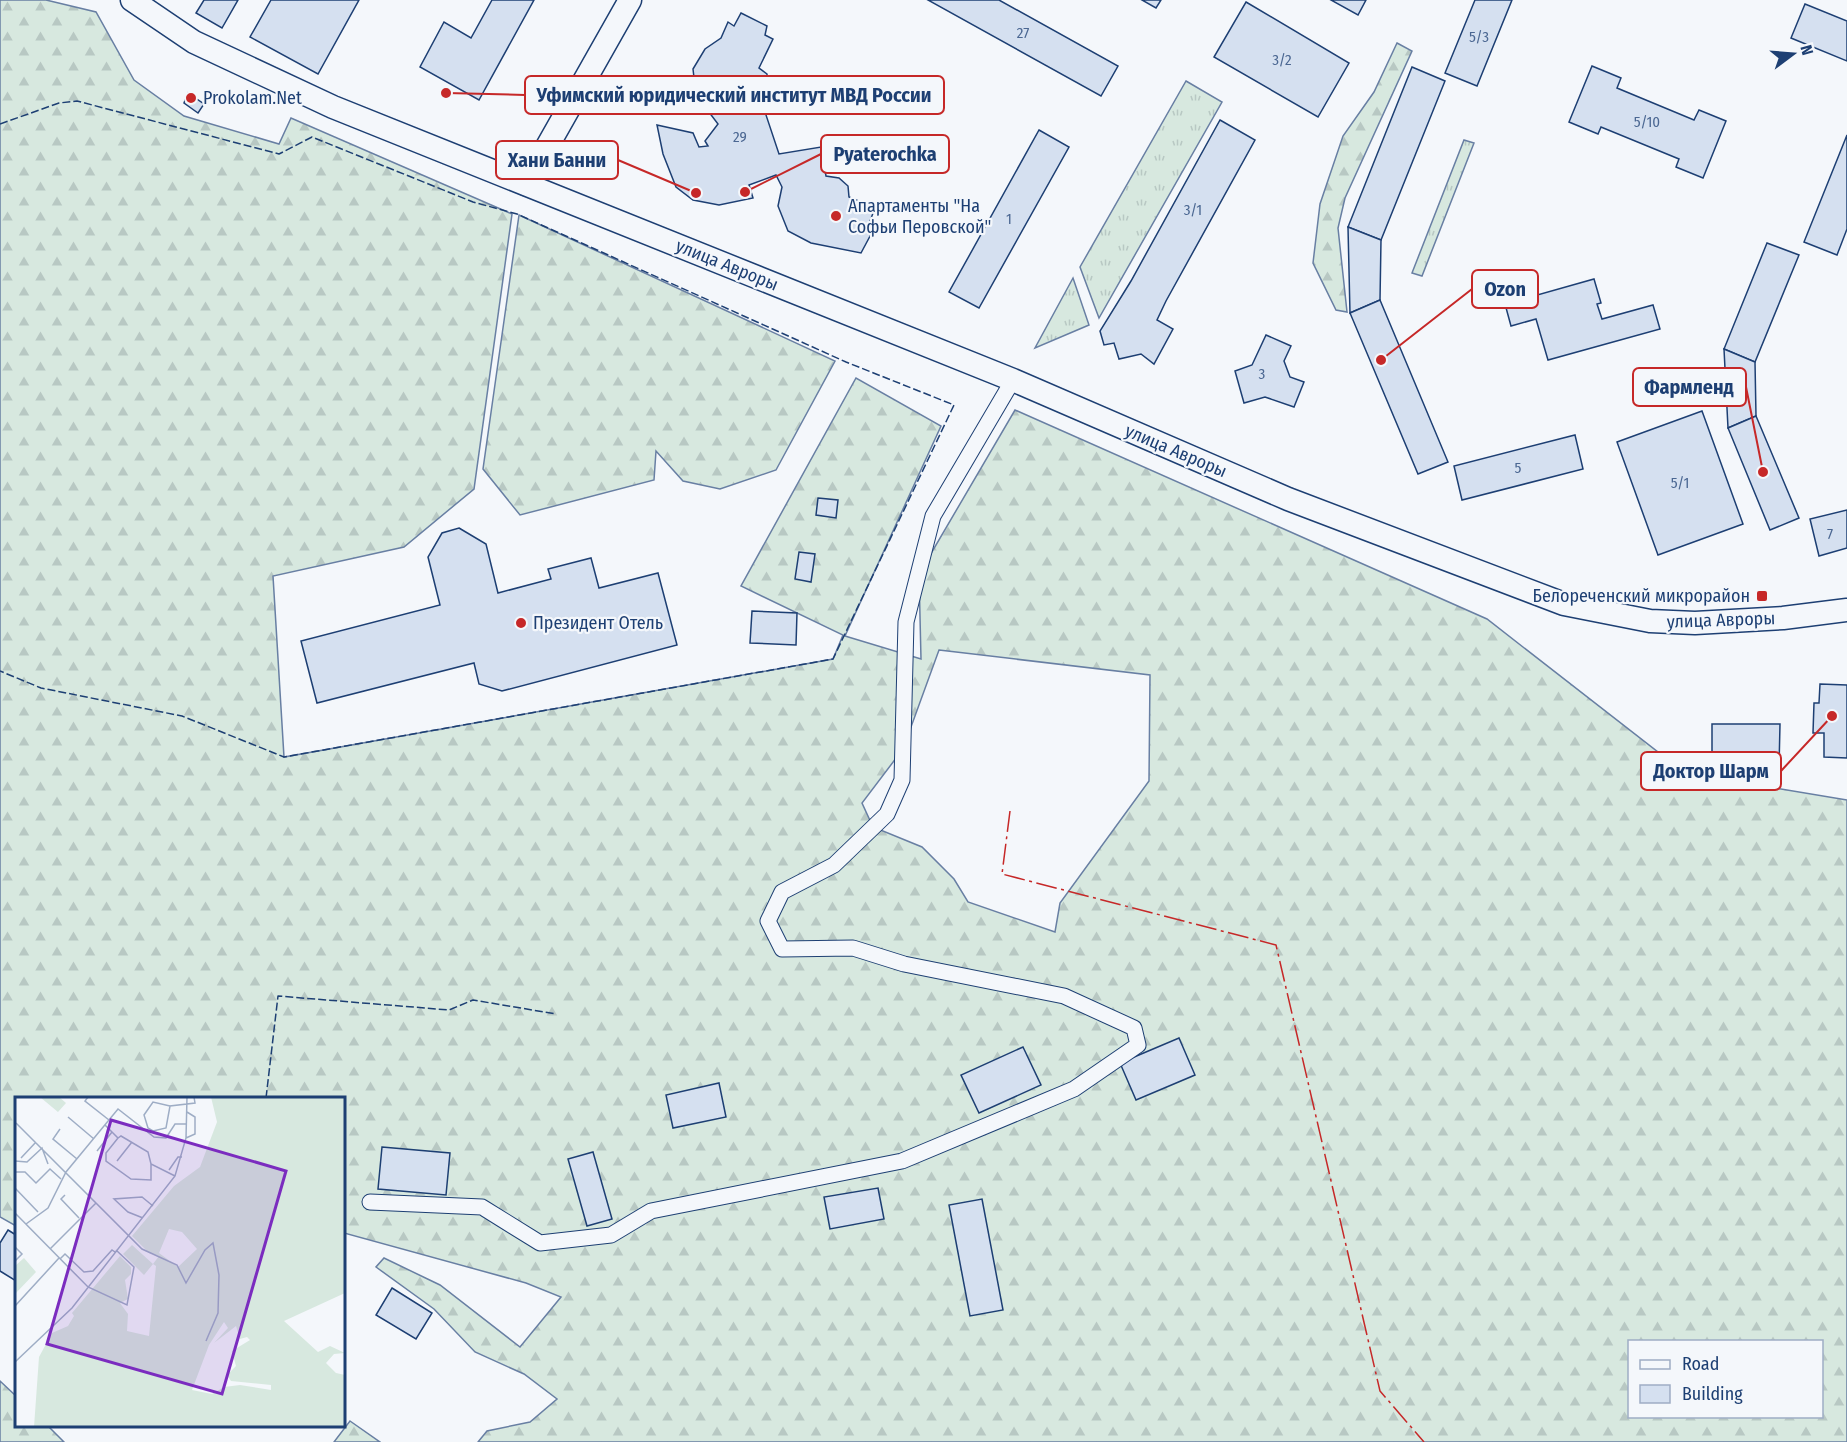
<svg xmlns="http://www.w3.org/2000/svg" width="1847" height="1442" viewBox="0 0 1847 1442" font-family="'Fira Sans Condensed',sans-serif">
<defs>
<pattern id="grass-tufts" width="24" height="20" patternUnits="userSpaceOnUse" patternTransform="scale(1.5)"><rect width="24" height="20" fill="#d7e8df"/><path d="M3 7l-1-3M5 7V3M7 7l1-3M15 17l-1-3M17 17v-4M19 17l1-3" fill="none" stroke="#b8c8c3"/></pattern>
<pattern id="forest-firs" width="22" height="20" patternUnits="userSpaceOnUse" patternTransform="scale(1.5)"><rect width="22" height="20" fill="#d7e8df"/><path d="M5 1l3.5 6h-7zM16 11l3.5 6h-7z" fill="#b8c8c3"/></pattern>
</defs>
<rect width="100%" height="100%" fill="#f4f7fb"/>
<g fill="url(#grass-tufts)" stroke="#687fa3" stroke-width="1.5">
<path d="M1186,81L1222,102L1099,318L1080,267Z"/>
<path d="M1464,140L1474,143L1422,276L1412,273Z"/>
<path d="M1073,278L1089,325L1035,348Z"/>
</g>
<g fill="url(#forest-firs)" stroke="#687fa3" stroke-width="1.5" fill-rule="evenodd">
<path d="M0,0H46L96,12L134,80L184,116L279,144L291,118L512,214L474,489L404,547L273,576L284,757L833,659L843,635L741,586L856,378L941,426L845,636L921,659L919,574L1015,410L1487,619L1685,773L1847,800V1442H478L487,1431L530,1422L557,1399L524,1374L475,1352L434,1309L376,1267L384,1258L440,1285L520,1347L561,1297L526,1283L344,1233V1098H16V1226L0,1217ZM939,650L1150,675L1149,781L1060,903L1055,932L968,902L954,879L922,847L873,827L862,803L903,749ZM1630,1342H1822V1416H1630Z"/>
<path d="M1397,43L1412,51L1345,198L1338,228L1347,312L1336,310L1313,263L1320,204L1343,136L1374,92Z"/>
<path d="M519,215L835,361L776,470L720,489L683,481L656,451L654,480L520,515L483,469Z"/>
<path d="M0,1381L16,1396V1426H48L64,1442H0Z"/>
<path d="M350,1421L380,1442H334Z"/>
</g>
<g fill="#d5e0f0" stroke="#1d3f73" stroke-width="1.5">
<path d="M204,0H238L222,28L196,13Z"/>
<path d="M271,0H359L318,74L250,37Z"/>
<path d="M492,0H534L479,100L420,67L444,22L471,38Z"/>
<path d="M928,0H999L1118,66L1101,96Z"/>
<path d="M1142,0H1161L1156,8Z"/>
<path d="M1331,0H1366L1358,15Z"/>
<path d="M1475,0H1512L1477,86L1445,73Z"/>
<path d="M1246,2L1349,63L1318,117L1214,57Z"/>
<path d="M1805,4L1847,21V61L1791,38Z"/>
<path d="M741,13L767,26L765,35L773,39L759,68L767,74V88L760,97L779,154L821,147L826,176L839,178L848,186L849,197L875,208L870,221L877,223L861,253L811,243L788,231L778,206L782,187L776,175L749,185L753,198L719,205L693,200L676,187L663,154L657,125L693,133L699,147L708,146L705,141L718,124L696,95L693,69L705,49L721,38L728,22L734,26Z"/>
<path d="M1592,66L1621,78L1617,88L1694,120L1699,110L1726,121L1703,178L1676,167L1679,159L1601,127L1598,134L1569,122Z"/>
<path d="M1412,67L1445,81L1381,240L1348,227Z"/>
<path d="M188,93L204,104L198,113L184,103Z"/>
<path d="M1220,120L1255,140L1166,301L1157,320L1173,329L1154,364L1141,354L1119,359L1114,343L1104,345L1100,331L1131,281Z"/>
<path d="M1039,130L1069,147L979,308L949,292Z"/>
<path d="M1847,135V229L1837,255L1804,242Z"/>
<path d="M1348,227L1381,240L1380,300L1350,313Z"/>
<path d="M1767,243L1799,255L1755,362L1724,349Z"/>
<path d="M1594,279L1601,303L1597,304L1602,319L1653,305L1660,329L1548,360L1536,319L1511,326L1505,304Z"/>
<path d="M1380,300L1448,462L1418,474L1350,313Z"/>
<path d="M1266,335L1291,346L1284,361L1290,377L1304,382L1294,407L1265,397L1244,403L1235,371L1252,365Z"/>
<path d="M1724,349L1755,362L1756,416L1728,428Z"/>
<path d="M1702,411L1743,524L1658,555L1617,442Z"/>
<path d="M1756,416L1799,518L1770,530L1728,428Z"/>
<path d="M1575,435L1583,469L1462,500L1454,466Z"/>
<path d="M818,498L838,500L836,518L816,515Z"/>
<path d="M1847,510V548L1819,556L1810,519Z"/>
<path d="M459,528L486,544L498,593L551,579L548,569L591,558L599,588L658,573L677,645L502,691L479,684L474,663L317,703L301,641L440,605L428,557L442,533Z"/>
<path d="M799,552L815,554L811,582L795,579Z"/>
<path d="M752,611L797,613L796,645L750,643Z"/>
<path d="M1820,684L1847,685V758L1824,757V733H1813L1814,703H1819Z"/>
<path d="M1712,724H1780L1779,768H1712Z"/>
<path d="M1179,1038L1195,1075L1136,1100L1120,1063Z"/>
<path d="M1023,1047L1041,1085L979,1113L961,1075Z"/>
<path d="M719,1083L726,1117L673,1128L666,1095Z"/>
<path d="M382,1147L450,1153L446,1195L378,1189Z"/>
<path d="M593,1152L612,1219L587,1226L568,1159Z"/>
<path d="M878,1188L884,1219L830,1229L824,1197Z"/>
<path d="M982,1199L1003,1310L970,1316L949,1205Z"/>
<path d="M8,1230L16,1235V1281L0,1271V1243Z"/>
<path d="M392,1288L432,1313L416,1339L376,1315Z"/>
</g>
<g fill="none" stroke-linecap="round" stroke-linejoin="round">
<defs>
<path id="street" d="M370,1202L482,1207L540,1243L611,1235L651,1211L902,1161L1074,1089L1138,1045L1134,1028L1064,996L904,964L853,948L782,949L768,921L782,892L834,865L887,814L902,780L906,622L933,516L1013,380"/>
<g id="secondary">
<path d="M132,0L194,42L333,107L1013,380L1288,499L1564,604L1650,621L1695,623L1783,618L1847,610"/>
<path d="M526,184L630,0"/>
</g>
</defs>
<use href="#street" stroke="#1d3f73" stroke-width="17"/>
<use href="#secondary" stroke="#1d3f73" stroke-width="25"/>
<use href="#street" stroke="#f4f7fb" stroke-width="15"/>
<use href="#secondary" stroke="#f4f7fb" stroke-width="22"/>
<g stroke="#1d3f73" stroke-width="1.5" stroke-dasharray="8 3" stroke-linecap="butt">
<path d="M0,124L59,103L77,101L279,154L312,137L473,202L517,214L846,362L954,405L833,659L284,757L182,716L41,688L0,671"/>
<path d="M266,1098L278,996L449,1010L473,1000L556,1014"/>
</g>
<path stroke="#c62828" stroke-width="1.5" stroke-dasharray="21 4.5 3 4.5" stroke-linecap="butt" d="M1010,811L1002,874L1276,945L1380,1391L1424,1442"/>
</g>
<g fill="#c62828" stroke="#f4f7fb" stroke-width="2">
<circle cx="191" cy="98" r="6"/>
<circle cx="836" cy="216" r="6"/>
<rect x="1756" y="590" width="12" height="12" rx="3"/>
<circle cx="521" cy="623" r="6"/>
</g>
<g text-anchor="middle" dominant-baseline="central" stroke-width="4.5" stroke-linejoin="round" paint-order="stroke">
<g font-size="15" fill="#4b6792">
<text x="1023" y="33">27</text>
<text x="1479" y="37">5/3</text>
<text x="1282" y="60">3/2</text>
<text x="1647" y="122">5/10</text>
<text x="740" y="137">29</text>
<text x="1193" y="210">3/1</text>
<text x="1009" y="219">1</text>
<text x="1262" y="374">3</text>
<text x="1518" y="468">5</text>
<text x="1680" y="483">5/1</text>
<text x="1830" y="534">7</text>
</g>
<g font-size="18" fill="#1d3f73" stroke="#f4f7fb" text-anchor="start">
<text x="203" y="98">Prokolam.Net</text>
<text x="848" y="206">Апартаменты "На<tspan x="848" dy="21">Софьи Перовской"</tspan></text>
<text x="1750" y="596" text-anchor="end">Белореченский микрорайон</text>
<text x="533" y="623">Президент Отель</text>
</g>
<g font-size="18" fill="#1d3f73" stroke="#f4f7fb">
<text transform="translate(727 265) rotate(22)">улица Авроры</text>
<text transform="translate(1176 451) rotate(23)">улица Авроры</text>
<text transform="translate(1721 620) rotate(-2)">улица Авроры</text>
</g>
</g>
<g transform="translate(15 1097)">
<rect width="330" height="330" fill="#f4f7fb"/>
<path d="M196,0H330V196L269,224L303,255L315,249L330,256L319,257L311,266L321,276L330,278V330H19L24,260L37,236L53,229L59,219L57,216L105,159L116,170V177L110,183L113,202L105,206L113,217L112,234L134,239L141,169L138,167L129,178L108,157L117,148L138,167L144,159L134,156L117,139L159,89L185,70L202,25ZM154,132L167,135L182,152L163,170L144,156ZM209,225L213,231L199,246L221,229L225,242L232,240L235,243L217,254L221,269L212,278L216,284L256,288V293L225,288L209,290L197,297L177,293L194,248Z" fill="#d7e8df" fill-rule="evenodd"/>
<path d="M25,0H44L51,6L43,15ZM9,161L21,175L0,197V169Z" fill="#d7e8df"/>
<path fill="none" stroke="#9eadc5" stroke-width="1.5" d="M73,0L70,4L94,23M155,9L138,5L129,18L133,31L138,34L151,31L155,9L180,6L179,0M53,20L79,42M1,26L127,152L162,168L171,186L190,153L198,146L204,178L203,216L191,244M90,28L103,41L106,39L133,55L136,67L160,79M45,32L38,42L62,62M103,41L91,56V64L116,82L136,83V67M171,41L180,37V20L172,15M82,54L97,35M6,61L21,45M0,64L12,65L27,51L33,67M102,64L117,45M154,73L163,60H167M0,75H10L21,86L35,72L46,82M0,91L23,115M50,98L46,102L64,121M0,116L73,190L112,208L119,170L101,153M128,121L113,115L99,102L127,100L138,109M11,127L33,111L51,75L103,12L139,40L151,41L160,27H171M0,150L7,157L0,164M35,152L81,106M45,162L50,157L69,175L78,174L97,153L100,155M0,209L44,161M0,265L57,211L160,79L171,41L172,0"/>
<path fill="#7b2cbf" fill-opacity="0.15" stroke="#7b2cbf" stroke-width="3" d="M96,23L271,74L207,297L32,247Z"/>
<rect width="330" height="330" fill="none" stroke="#1d3f73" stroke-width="3"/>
</g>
<path fill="none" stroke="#c62828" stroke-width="2" d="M446 93L525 95M745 192L821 154M696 193L618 160M1381 360L1472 289M1763 472L1746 387M1832 716L1781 771"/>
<g fill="#c62828" stroke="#f4f7fb" stroke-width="2">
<circle cx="446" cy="93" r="6"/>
<circle cx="745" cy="192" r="6"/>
<circle cx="696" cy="193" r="6"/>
<circle cx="1381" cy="360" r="6"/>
<circle cx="1763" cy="472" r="6"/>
<circle cx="1832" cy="716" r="6"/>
</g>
<g fill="#f4f7fb" stroke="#c62828" stroke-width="2">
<rect x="525" y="76" width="419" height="38" rx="6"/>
<rect x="821" y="135" width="128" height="38" rx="6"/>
<rect x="496" y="141" width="122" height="38" rx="6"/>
<rect x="1472" y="270" width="66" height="38" rx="6"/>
<rect x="1633" y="368" width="113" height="38" rx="6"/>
<rect x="1641" y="752" width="140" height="38" rx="6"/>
</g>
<g font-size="20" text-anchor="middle" font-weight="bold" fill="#1d3f73">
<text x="734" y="102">Уфимский юридический институт МВД России</text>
<text x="885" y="161">Pyaterochka</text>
<text x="557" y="167">Хани Банни</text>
<text x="1505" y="296">Ozon</text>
<text x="1689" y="394">Фармленд</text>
<text x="1711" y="778">Доктор Шарм</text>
</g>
<rect x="1628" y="1340" width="195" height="78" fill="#f4f7fb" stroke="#9eadc5" stroke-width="1.5"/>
<rect x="1640" y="1360" width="30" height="9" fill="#f4f7fb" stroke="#9eadc5" stroke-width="1.5"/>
<text x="1682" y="1370" font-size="18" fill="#1d3f73">Road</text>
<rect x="1640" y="1385" width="30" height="18" fill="#d5e0f0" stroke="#9eadc5" stroke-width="1.5"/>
<text x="1682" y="1400" font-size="18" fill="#1d3f73">Building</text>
<g transform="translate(1793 54) rotate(74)" stroke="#f4f7fb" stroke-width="4.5" paint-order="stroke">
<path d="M0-4.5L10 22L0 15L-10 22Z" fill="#1d3f73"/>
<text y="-9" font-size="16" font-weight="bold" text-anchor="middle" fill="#1d3f73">N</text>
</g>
</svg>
